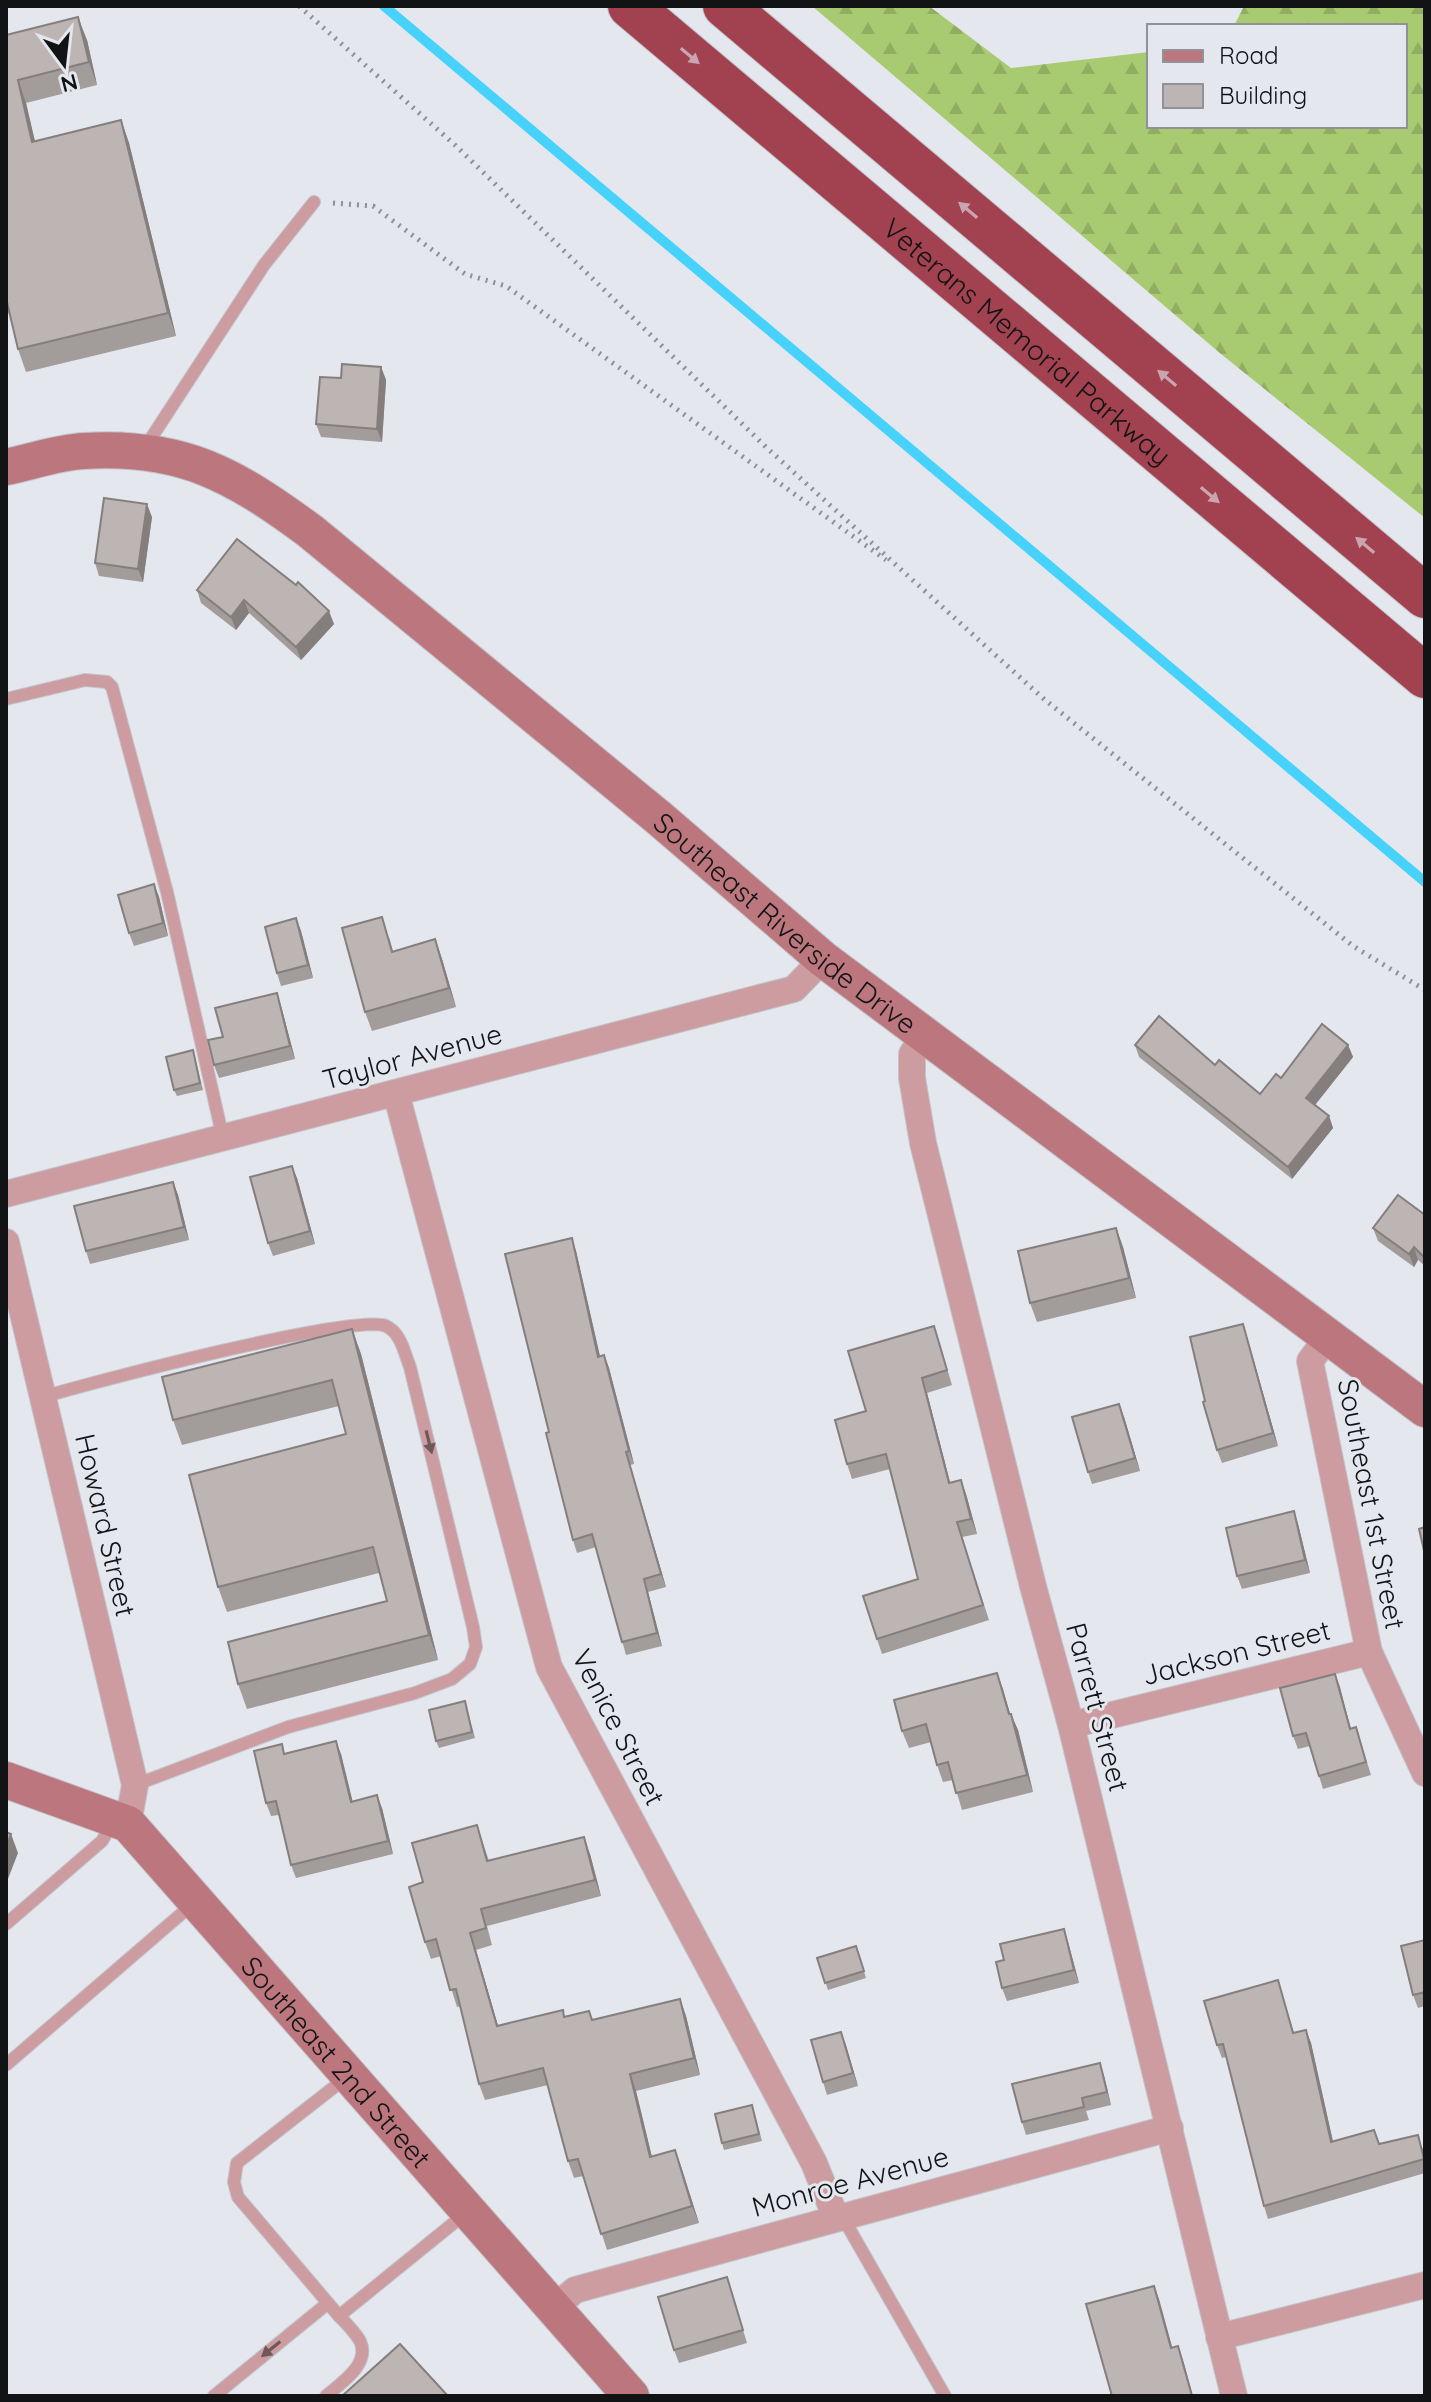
<svg xmlns="http://www.w3.org/2000/svg" width="1431" height="2402" viewBox="0 0 1431 2402" font-family="Quicksand,sans-serif">
<defs>
<pattern id="forest-firs" width="22" height="20" patternUnits="userSpaceOnUse" patternTransform="scale(2)"><rect width="22" height="20" fill="#a8cb72"/><path d="M5 1l3.5 6h-7zM16 11l3.5 6h-7z" fill="#90ad62"/></pattern>
</defs>
<rect width="100%" height="100%" fill="#e4e7ee"/>
<path fill="url(#forest-firs)" d="M812,6H929L1011,68L1149,52V126H1405V26H1234L1244,6H1425V518L1221,354Z"/>
<g fill="none" stroke-linecap="round" stroke-linejoin="round">
<path stroke="#47d2fb" stroke-width="10" d="M384,6L1425,882"/>
<defs>
<g id="lane">
<path d="M144,449L264,265L314,202"/>
<path d="M6,699L85,680L107,682L112,687L167,892L223,1138"/>
<path d="M43,1397C89,1383 355,1313 386,1326C401,1333 404,1352 410,1367L473,1627L476,1647L470,1664L452,1679L415,1693L288,1727L135,1785"/>
<path d="M6,1924L102,1841L113,1822"/>
<path d="M6,2065L195,1902"/>
<path d="M347,2077L237,2163L234,2182L238,2197L339,2316L466,2213"/>
<path d="M842,2216L945,2396"/>
<path d="M214,2396L328,2303"/>
<path d="M326,2396C341,2383 371,2364 360,2341C355,2332 346,2323 339,2316"/>
</g>
<g id="street">
<path d="M924,1036L912,1054V1078L923,1143L1034,1590L1071,1725L1234,2396"/>
<path d="M396,1093L549,1667L814,2163L836,2218"/>
<path d="M6,1194L794,989L823,959"/>
<path d="M6,1242L135,1785L128,1824"/>
<path d="M1328,1337L1310,1361L1369,1652L1425,1773"/>
<path d="M1071,1725L1369,1652"/>
<path d="M554,2308L575,2290L1170,2128"/>
<path d="M1219,2337L1425,2285"/>
</g>
<g id="secondary">
<path id="s1" d="M6,467C31,462 59,452 84,451C182,445 234,475 310,531L659,818L823,959L1425,1409"/>
<path id="s2" d="M6,1780L128,1824L631,2396"/>
</g>
<g id="highway">
<path id="s3" d="M630,6L1425,676"/>
<path d="M725,6L1425,596"/>
</g>
</defs>
<use href="#lane" stroke="#c2c5cb" stroke-width="14"/>
<use href="#street" stroke="#c2c5cb" stroke-width="28"/>
<use href="#secondary" stroke="#c2c5cb" stroke-width="38"/>
<use href="#highway" stroke="#c2c5cb" stroke-width="46"/>
<g stroke="#8e9095" stroke-width="5" stroke-dasharray="2 6" stroke-linecap="butt">
<path d="M299,6L455,145L767,448L1045,700L1353,946L1425,990"/>
<path d="M333,203L373,206L465,274L506,286L886,560"/>
</g>
<use href="#lane" stroke="#cd9ca0" stroke-width="12"/>
<use href="#street" stroke="#cd9ca0" stroke-width="26"/>
<use href="#secondary" stroke="#bc777e" stroke-width="36"/>
<use href="#highway" stroke="#a24150" stroke-width="44"/>
</g>
<g fill="#a29c9a">
<path d="M6,35L87,40L97,85L26,103L35,141L121,120L129,143L176,336L26,372L18,349L9,313L6,314Z"/>
<path d="M381,367L386,380L382,442L321,437L316,424L341,378Z"/>
<path d="M152,517L143,582L99,576L95,563Z"/>
<path d="M296,585L334,624L301,660L249,613L236,630L201,603L197,590Z"/>
<path d="M154,884L159,897L168,936L134,946L129,933Z"/>
<path d="M296,918L301,931L313,978L281,986L277,973Z"/>
<path d="M389,937L393,951L435,939L442,959L456,1007L372,1031L365,1012Z"/>
<path d="M281,1006L295,1059L219,1078L214,1065L223,1037Z"/>
<path d="M1135,1045L1215,1065L1260,1094L1281,1078L1348,1045L1353,1057L1315,1105L1329,1116L1333,1128L1292,1179L1139,1057Z"/>
<path d="M193,1050L203,1090L177,1096L174,1090Z"/>
<path d="M297,1178L315,1244L273,1256L268,1243Z"/>
<path d="M173,1182L178,1195L189,1240L90,1264L86,1251Z"/>
<path d="M1425,1215V1266L1418,1260L1414,1267L1378,1241L1373,1228Z"/>
<path d="M1116,1228L1123,1247L1136,1298L1037,1322L1030,1303Z"/>
<path d="M576,1251L600,1356L604,1355L609,1368L634,1464L630,1465L666,1587L648,1592L662,1646L626,1655L596,1547L577,1553L573,1540L549,1432Z"/>
<path d="M352,1329L361,1354L438,1660L247,1709L238,1684L387,1601L379,1573L227,1612L218,1587L346,1434L339,1406L182,1445L173,1420Z"/>
<path d="M1247,1337L1278,1446L1222,1463L1217,1450L1205,1401Z"/>
<path d="M939,1341L952,1385L927,1393L950,1482L966,1494L977,1534L962,1537L989,1620L882,1654L877,1639L918,1579L890,1469L852,1479L847,1464L866,1411Z"/>
<path d="M1124,1417L1140,1471L1092,1484L1088,1472Z"/>
<path d="M1298,1524L1310,1573L1242,1589L1237,1576Z"/>
<path d="M997,1673L1010,1714L1018,1730L1033,1792L962,1810L953,1780L943,1782L937,1765L931,1742L909,1748L902,1731Z"/>
<path d="M1335,1674L1351,1728L1356,1727L1371,1775L1323,1789L1310,1746L1298,1749L1293,1736Z"/>
<path d="M465,1701L475,1738L439,1748L436,1741Z"/>
<path d="M285,1753L341,1754L352,1801L382,1808L393,1854L296,1878L291,1865L279,1815L271,1816L266,1803Z"/>
<path d="M477,1825L489,1861L590,1854L601,1896L487,1926L492,1945L476,1950L498,2026L566,2017L593,2020L680,1999L686,2016L700,2075L636,2091L652,2157L675,2150L699,2223L607,2250L583,2176L574,2178L568,2161L548,2085L485,2100L479,2084L460,2006L457,2007L441,1956L431,1959L425,1942Z"/>
<path d="M1425,1940V2006L1418,2008L1413,1995Z"/>
<path d="M1068,1942L1079,1983L1007,2001L1002,1988Z"/>
<path d="M856,1946L866,1978L828,1990L817,1958Z"/>
<path d="M1278,1980L1294,2033L1306,2030L1311,2043L1333,2142L1423,2148L1425,2156V2173L1268,2219L1264,2206L1226,2057L1222,2058L1217,2045Z"/>
<path d="M841,2032L858,2086L827,2095L823,2082Z"/>
<path d="M1104,2076L1111,2105L1086,2111L1089,2120L1026,2135L1022,2122Z"/>
<path d="M754,2112L762,2141L724,2150L722,2143Z"/>
<path d="M731,2290L747,2343L679,2363L674,2350Z"/>
</g>
<g fill="#847f7d">
<path d="M78,17L87,40L97,85L89,62Z"/>
<path d="M18,80L26,103L40,164L32,142Z"/>
<path d="M121,120L129,143L176,336L168,313Z"/>
<path d="M381,367L386,380L382,442L377,429Z"/>
<path d="M147,504L152,517L143,582L138,569Z"/>
<path d="M244,600L249,613L236,630L231,617Z"/>
<path d="M329,611L334,624L301,660L296,647Z"/>
<path d="M154,884L159,897L168,936L163,923Z"/>
<path d="M296,918L301,931L313,978L308,965Z"/>
<path d="M435,939L442,959L456,1007L449,988Z"/>
<path d="M277,993L281,1006L295,1059L290,1046Z"/>
<path d="M1348,1045L1353,1057L1311,1110L1306,1098Z"/>
<path d="M1329,1116L1333,1128L1292,1179L1288,1167Z"/>
<path d="M292,1166L297,1178L315,1244L310,1231Z"/>
<path d="M173,1182L178,1195L189,1240L184,1227Z"/>
<path d="M1116,1228L1123,1247L1136,1298L1129,1278Z"/>
<path d="M572,1238L576,1251L603,1370L598,1357Z"/>
<path d="M1414,1247L1418,1260L1414,1267L1409,1254Z"/>
<path d="M1243,1324L1247,1337L1278,1446L1273,1433Z"/>
<path d="M352,1329L361,1354L438,1660L429,1635Z"/>
<path d="M604,1355L609,1368L634,1464L629,1451Z"/>
<path d="M922,1378L927,1393L954,1498L949,1483Z"/>
<path d="M1119,1404L1124,1417L1140,1471L1135,1458Z"/>
<path d="M626,1452L630,1465L666,1587L661,1574Z"/>
<path d="M961,1480L966,1494L977,1534L971,1519Z"/>
<path d="M1294,1511L1298,1524L1310,1573L1305,1560Z"/>
<path d="M644,1579L648,1592L662,1646L657,1633Z"/>
<path d="M997,1673L1003,1689L1015,1731L1009,1714Z"/>
<path d="M1335,1674L1340,1687L1354,1742L1350,1729Z"/>
<path d="M1011,1714L1018,1730L1033,1792L1027,1775Z"/>
<path d="M336,1741L341,1754L356,1815L351,1802Z"/>
<path d="M377,1795L382,1808L393,1854L388,1841Z"/>
<path d="M11,1834L18,1853L6,1884V1847Z"/>
<path d="M584,1837L590,1854L601,1896L595,1880Z"/>
<path d="M1064,1929L1068,1942L1079,1983L1074,1970Z"/>
<path d="M470,1933L476,1950L503,2043L497,2026Z"/>
<path d="M680,1999L686,2016L700,2075L694,2058Z"/>
<path d="M1306,2030L1311,2043L1336,2155L1331,2142Z"/>
<path d="M841,2032L846,2045L858,2086L853,2073Z"/>
<path d="M1100,2063L1104,2076L1111,2105L1107,2092Z"/>
<path d="M630,2074L636,2091L656,2174L650,2157Z"/>
<path d="M675,2150L681,2166L699,2223L692,2206Z"/>
<path d="M1154,2286L1159,2299L1176,2361L1171,2348Z"/>
<path d="M1178,2346L1183,2360L1193,2396H1192Z"/>
</g>
<g fill="#bcb5b3" stroke="#847f7d" stroke-width="2">
<path d="M78,17L89,62L18,80L32,142L121,120L168,313L18,349L6,298V35Z"/>
<path d="M342,364L381,367L377,429L316,424L320,377L341,378Z"/>
<path d="M104,498L147,504L138,569L95,563Z"/>
<path d="M237,539L296,585L298,582L329,611L296,647L244,600L231,617L197,590Z"/>
<path d="M154,884L163,923L129,933L118,895Z"/>
<path d="M382,917L392,952L435,939L449,988L365,1012L342,928Z"/>
<path d="M296,918L308,965L277,973L265,927Z"/>
<path d="M277,993L290,1046L214,1065L208,1040L223,1037L215,1008Z"/>
<path d="M1159,1016L1215,1065L1219,1060L1260,1094L1276,1074L1281,1078L1322,1024L1348,1045L1306,1098L1329,1116L1288,1167L1135,1045Z"/>
<path d="M193,1050L200,1083L174,1090L166,1057Z"/>
<path d="M292,1166L310,1231L268,1243L250,1177Z"/>
<path d="M173,1182L184,1227L86,1251L74,1206Z"/>
<path d="M1398,1195L1425,1215V1258L1414,1247L1409,1254L1373,1228Z"/>
<path d="M1116,1228L1129,1278L1030,1303L1018,1251Z"/>
<path d="M572,1238L598,1357L604,1355L629,1451L626,1452L661,1574L644,1579L657,1633L622,1642L592,1534L573,1540L546,1433L549,1432L505,1254Z"/>
<path d="M1243,1324L1273,1433L1217,1450L1203,1402L1205,1401L1190,1337Z"/>
<path d="M934,1326L947,1370L922,1378L949,1483L961,1480L971,1519L957,1522L983,1605L877,1639L863,1596L918,1579L886,1454L847,1464L835,1420L866,1411L848,1351Z"/>
<path d="M352,1329L429,1635L238,1684L228,1642L387,1601L373,1547L218,1587L189,1475L346,1434L332,1380L173,1420L162,1377Z"/>
<path d="M1119,1404L1135,1458L1088,1472L1072,1417Z"/>
<path d="M1294,1511L1305,1560L1237,1576L1226,1528Z"/>
<path d="M1425,1527V1555L1419,1529Z"/>
<path d="M997,1673L1009,1714H1011L1027,1775L956,1793L948,1762L937,1765L926,1724L902,1731L894,1700Z"/>
<path d="M1335,1674L1350,1729L1356,1727L1366,1762L1319,1776L1306,1733L1293,1736L1280,1688Z"/>
<path d="M465,1701L472,1732L436,1741L429,1710Z"/>
<path d="M336,1741L351,1802L377,1795L388,1841L291,1865L276,1801L266,1803L254,1751L282,1744L284,1754Z"/>
<path d="M477,1825L487,1861L584,1837L595,1880L481,1909L486,1928L470,1933L497,2026L563,2010L564,2017L589,2011L592,2020L680,1999L694,2058L630,2074L650,2157L675,2150L692,2206L601,2234L578,2159L568,2161L543,2068L479,2084L456,1989L450,1990L436,1939L425,1942L409,1887L423,1882L412,1843Z"/>
<path d="M6,1832L11,1834L6,1847Z"/>
<path d="M1064,1929L1074,1970L1002,1988L996,1962L1004,1960L1000,1944Z"/>
<path d="M1425,1940V1992L1413,1995L1401,1946Z"/>
<path d="M856,1946L864,1971L825,1983L817,1958Z"/>
<path d="M1278,1980L1293,2033L1306,2030L1331,2142L1374,2130L1379,2144L1418,2135L1424,2159L1264,2206L1223,2044L1217,2045L1204,2001Z"/>
<path d="M841,2032L853,2073L823,2082L811,2040Z"/>
<path d="M1100,2063L1107,2092L1082,2098L1084,2107L1022,2122L1012,2084Z"/>
<path d="M752,2105L759,2134L722,2143L715,2114Z"/>
<path d="M727,2277L743,2330L674,2350L658,2297Z"/>
<path d="M1154,2286L1171,2348L1178,2346L1192,2396H1112L1086,2304Z"/>
<path d="M400,2344L448,2396H342Z"/>
</g>
<defs><path id="oneway-solid" d="M-6-.8H1V-3.2L6.5 0L1 3.2V.8H-6Z" transform="scale(2)"/></defs>
<g fill="#caa5af">
<use href="#oneway-solid" transform="translate(690 56) rotate(40)"/>
<use href="#oneway-solid" transform="translate(968 210) rotate(-140)"/>
<use href="#oneway-solid" transform="translate(1167 378) rotate(-140)"/>
<use href="#oneway-solid" transform="translate(1210 495) rotate(40)"/>
<use href="#oneway-solid" transform="translate(1365 545) rotate(-140)"/>
</g>
<g fill="#70585a">
<use href="#oneway-solid" transform="translate(429 1442) rotate(76)"/>
<use href="#oneway-solid" transform="translate(271 2349) rotate(141)"/>
</g>
<g text-anchor="middle" dominant-baseline="central" stroke-width="6" stroke-linejoin="round" paint-order="stroke">
<g font-size="28" fill="#121315" stroke="#e4e7ee">
<text stroke="none"><textPath href="#s3" startOffset="520">Veterans Memorial Parkway</textPath></text>
<text stroke="none"><textPath href="#s1" startOffset="942">Southeast Riverside Drive</textPath></text>
<text transform="translate(412 1056) rotate(-15)">Taylor Avenue</text>
<text transform="translate(1372 1504) rotate(79)">Southeast 1st Street</text>
<text transform="translate(106 1525) rotate(77)">Howard Street</text>
<text transform="translate(1236 1652) rotate(-14)">Jackson Street</text>
<text transform="translate(1098 1707) rotate(75)">Parrett Street</text>
<text transform="translate(619 1727) rotate(63)">Venice Street</text>
<text stroke="none"><textPath href="#s2" startOffset="446">Southeast 2nd Street</textPath></text>
<text transform="translate(850 2181) rotate(-15)">Monroe Avenue</text>
</g>
</g>
<rect width="1431" height="2402" fill="none" stroke="#121315" stroke-width="16"/>
<rect x="1147" y="24" width="260" height="104" fill="#e4e7ee" stroke="#909297" stroke-width="2"/>
<rect x="1163" y="50" width="40" height="12" fill="#bc777e" stroke="#909297" stroke-width="2"/>
<text x="1219" y="64" font-size="24" fill="#121315">Road</text>
<rect x="1163" y="84" width="40" height="24" fill="#bcb5b3" stroke="#909297" stroke-width="2"/>
<text x="1219" y="104" font-size="24" fill="#121315">Building</text>
<g transform="translate(64 64) rotate(165)" stroke="#e4e7ee" stroke-width="6" paint-order="stroke">
<path d="M0-6L14 30L0 20L-14 30Z" fill="#121315"/>
<text y="-12" font-size="22" font-weight="bold" text-anchor="middle" fill="#121315">N</text>
</g>
</svg>
